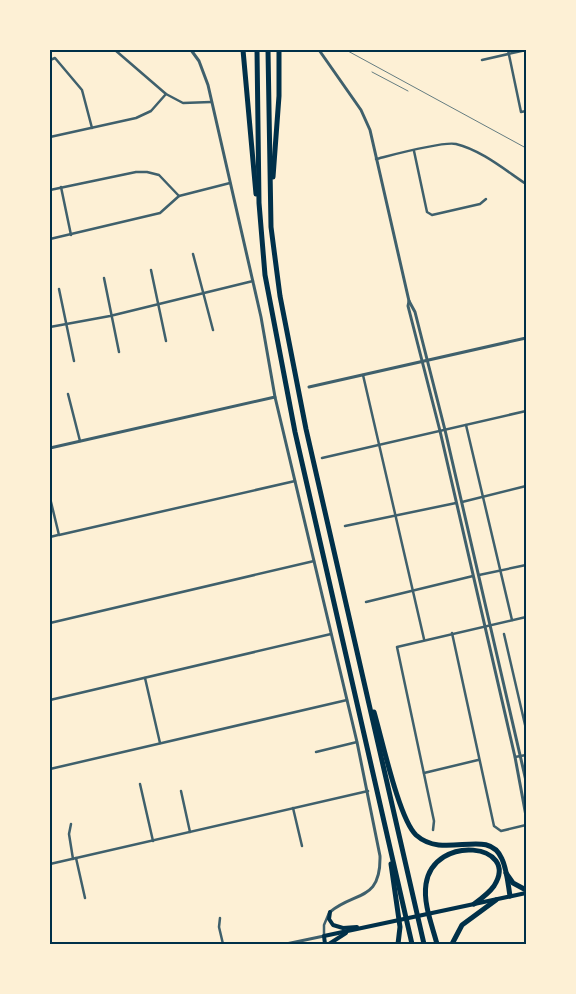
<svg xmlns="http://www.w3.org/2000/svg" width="576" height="994" viewBox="0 0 576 994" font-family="Rubik,sans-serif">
<rect width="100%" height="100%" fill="#fdf0d5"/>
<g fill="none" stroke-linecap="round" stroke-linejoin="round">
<g stroke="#3f606c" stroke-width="2.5">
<path d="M115,50L166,94L183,103L211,102"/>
<path d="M508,50L521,112L526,111"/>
<path d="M50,60L55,58L82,90L92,128"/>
<path d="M482,60L526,50"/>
<path d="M50,137L136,118L151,111L166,94"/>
<path d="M414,151L427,212L432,215L480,204L486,199"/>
<path d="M376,159C392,155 443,141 456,144C481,150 505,170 526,184"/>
<path d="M61,187L71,235"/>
<path d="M50,190L136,172H147L159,175L179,196L230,183"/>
<path d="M50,239L160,213L179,196"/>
<path d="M193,254L213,330"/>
<path d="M151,270L166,341"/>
<path d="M104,278L119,352"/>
<path d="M59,289L74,361"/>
<path d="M50,327L110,316L253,281"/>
<path d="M363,375L424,639"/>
<path d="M68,394L80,441"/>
<path d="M466,425L512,620"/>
<path d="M322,458L526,411"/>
<path d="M50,498L59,535L295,481"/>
<path d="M462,502L526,486"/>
<path d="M345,526L456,503"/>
<path d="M50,537L58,535"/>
<path d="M479,575L526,565"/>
<path d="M366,602L473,576"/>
<path d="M50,623L314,561"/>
<path d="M452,633L494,826L501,831L526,825"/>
<path d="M504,634L526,729"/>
<path d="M145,678L160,743"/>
<path d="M50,700L331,634"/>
<path d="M316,752L357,742"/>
<path d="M515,757L526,755"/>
<path d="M50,769L347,700"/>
<path d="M424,773L478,760"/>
<path d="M140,784L153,841"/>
<path d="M181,791L190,832"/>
<path d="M293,808L302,846"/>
<path d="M71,824L69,834L73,859"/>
<path d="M433,830L434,821L397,647L526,617"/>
<path d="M76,858L85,898"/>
<path d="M50,864L368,791"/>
<path d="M220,918L219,927L223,944"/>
<path d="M324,936V925L329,913"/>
</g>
<g stroke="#3f606c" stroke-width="3">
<path d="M191,50L199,61L208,85L261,317L275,397L357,742L380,856C381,902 355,891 330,912"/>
<path d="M319,50L361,110L370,130L409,301L415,312L445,430L526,781"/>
<path d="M409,301L408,306L440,431L515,757L526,816"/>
<path d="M309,387L526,338"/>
<path d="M50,448L275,397"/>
<path d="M286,944L324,936"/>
</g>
<g stroke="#003049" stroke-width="4">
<path d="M330,912L329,919L333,925L343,928L357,927"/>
<path d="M325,944L324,936L526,893"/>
<path d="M329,944L346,933"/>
</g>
<g stroke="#003049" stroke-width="5">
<path d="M243,50L256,194"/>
<path d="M257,50L259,203L265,275L295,432L412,944"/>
<path d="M268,50L271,227L280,296L306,429L424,944"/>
<path d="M273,177L279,96V50"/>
<path d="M374,712C382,739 399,819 416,835C445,861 488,826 502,859C507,870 508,884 510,896"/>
<path d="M391,864L400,927L398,944"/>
<path d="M506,873L513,883L526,890"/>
<path d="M437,944C432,925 423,903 426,884C434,833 521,844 494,886C489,893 481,899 474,904"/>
<path d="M452,944L462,925L496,900"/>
</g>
<g stroke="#657d81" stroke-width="1">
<path d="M346,50L526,148"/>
<path d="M372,72L408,91"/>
</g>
</g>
<rect width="576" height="994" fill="none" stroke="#fdf0d5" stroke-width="102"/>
<rect x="51" y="51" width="474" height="892" fill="none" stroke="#003049" stroke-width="2"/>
</svg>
